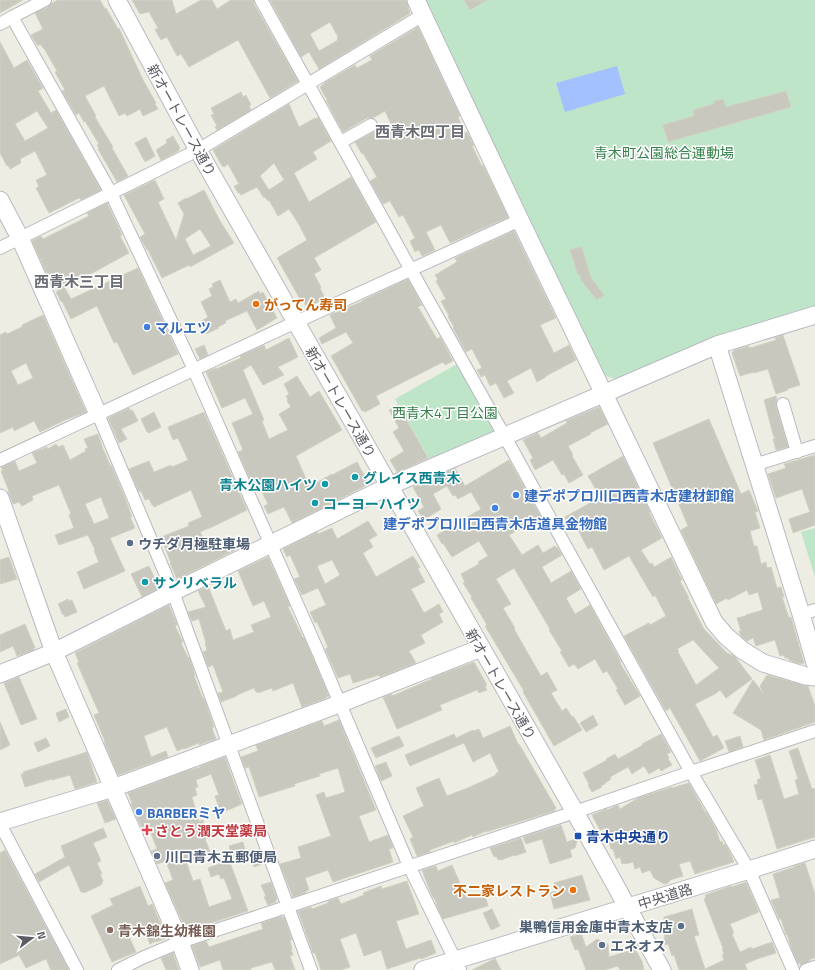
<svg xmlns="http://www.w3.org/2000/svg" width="815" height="970" viewBox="0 0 815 970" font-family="'Titillium Web','Noto Sans JP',sans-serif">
<rect width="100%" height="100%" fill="#edede3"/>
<g fill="#bfe5c8">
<path d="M425,0H815V309L620,380L602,375Z"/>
<path d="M457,364L496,428L494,434L430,460L395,399Z"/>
<path d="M815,528V577L801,532Z"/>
</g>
<path fill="#a2c1fe" d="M617,66L625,94L565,112L556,83Z"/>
<g fill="#c8c8bf" stroke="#d2d1c1" fill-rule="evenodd">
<path d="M0,0H23L0,13Z"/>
<path d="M58,0H100L105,9L106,8L118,29L119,28L143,80L156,103L155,104L158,109L143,116L140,109L127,116L125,113L119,116L104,86L85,96L96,116L95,117L113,147L112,148L128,176L117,182L98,149L99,148L97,145L99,144L85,121L84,122L79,113L76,115L62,91L65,90L55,72L57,71L45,50L40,44L38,46L31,35L43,29L35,13L48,7L52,3Z"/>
<path d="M132,0H172L176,14L201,0H212L217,9L231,0H254V4L298,81L270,98L238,40L189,67L181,54L177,56L167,37L161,40L155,30L158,28L149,12L140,14Z"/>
<path d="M270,0H406L409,8H408L410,12L409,13V14L319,69L309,52L301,57ZM330,22L338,37L337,38L338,40L319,51L310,34Z"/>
<path d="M464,0H487L470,10Z"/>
<path d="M418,27L460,116L458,117L465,133L467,132L474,146H472L482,166L483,165L508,217L450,243L441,225L426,232L435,250L422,256L419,250L415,252L410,241L415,238L403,215L399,217L390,201L383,204L370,181L377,177L363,153L362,154L355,142L376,131L377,134L392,126L385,111L373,118H367L343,132L326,100H327L320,87L326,82L355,65L357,68L372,60L370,56Z"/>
<path d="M0,42L14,68L27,60L43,88L38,91L51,113L56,110L101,190L81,200L79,198L49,213L36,188L39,187L36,180L47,175L35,151L20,159L21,163L10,169L8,165L7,166L0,153ZM37,111L48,128L25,141L15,124Z"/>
<path d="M786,91L791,107L668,142L663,125L694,116L693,110L714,104V101L723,99L726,107Z"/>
<path d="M241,92L243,97L246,95L251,105L249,106L251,110L217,130L215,127L217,126L211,115L214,114L211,108Z"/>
<path d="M289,104L299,127L315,118L316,119L318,117L331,141L313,152L317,159L294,173L309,202L351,177L376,222L314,258L321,270L314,274L321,287L320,288L325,298L307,308L302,298L300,299L277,258L307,240L298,223L289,209L278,216L269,200L268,201L265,197L264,198L257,187L241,195L240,193H238L234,186L239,184L228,164L224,167L223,166H222L213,150ZM274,163L284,180L269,190L260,176Z"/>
<path d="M173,136L180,148L178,151L161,160L156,150L167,143L166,140Z"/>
<path d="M146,137L155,156L145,162L135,143Z"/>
<path d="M155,180L164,199L158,202L176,240L184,214L178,203L186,198V199L204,190L220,221L234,243L190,267L189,265L162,278L148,250H147L140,237L145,234L124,195ZM200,229L211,246L193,255L185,239Z"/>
<path d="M107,203L122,235L120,236L129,253L65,288L71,299L138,268L178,354L133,375L117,342L114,343L97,306L71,319L62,301L61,302L56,292L58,291L51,274L48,276L32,241L41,236L43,239L89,216L87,213Z"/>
<path d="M514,231L556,318L540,325L554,353L569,345L576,360L546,376V377L537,382L531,368L507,381L514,393L504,398L496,383L490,386L485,375L481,377L477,370L482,368L472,349L466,352L453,328L454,327L448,317L449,316L441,301L446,299L436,281L438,280L435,275L457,262L455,258Z"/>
<path d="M582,247L591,278L604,295L597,300L581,280L580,275H578L570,250Z"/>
<path d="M408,279L422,305L418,307L437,339L440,337L453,361L445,365L443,362L376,396L380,404L365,412L364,411H362L331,356L353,343L346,332L322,344L319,338L336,328L330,315L363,301V300Z"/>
<path d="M220,280L230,302L236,299L238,303L259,291L260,294L263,292L277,318L257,330L247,311L225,321L226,323L218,327L219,328L206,334L200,322L208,317L201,302L212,296L209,289L213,287L212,284Z"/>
<path d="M43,315L86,412L65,420L40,432L34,421L14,431L13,427L0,433V335L6,332L7,334L22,327V325ZM26,363L33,378L18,385L11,371Z"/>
<path d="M783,335L800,385L787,389L788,390L776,394L768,369L754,373V372L740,376L732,353L734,350L749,346L750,348L776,340L775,338Z"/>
<path d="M289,338L298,357L278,367L284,375L263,385L251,365L243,370L264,420L262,421L269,439L288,430L279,414L291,407L287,401L288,400L286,396L289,394L284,384L297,376L310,397L319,391L342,430L296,456L306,479H307L311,486L332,474V475L357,462L369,484L292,523L284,507L268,514L264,506L268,504L260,488L255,490L238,452L243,450L232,423L253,414L245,398L222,408L206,372L216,368V369L241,358L240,356L264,345L266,350Z"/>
<path d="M204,345L208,355L200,359L195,349Z"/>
<path d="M776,396L777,399L776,403V406L788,447L776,450L773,439H775L773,434L764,400Z"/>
<path d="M398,405L428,458L397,472L390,460L404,451L393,432L399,428L389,410Z"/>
<path d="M599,407L608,424L590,433L591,434L568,446L573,455L572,456L583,475L569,483L564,474L562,475L553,460L535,470L530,460L533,458L523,440L538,433L541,438L567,423L566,421Z"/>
<path d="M129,408L131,411L132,410L133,411L138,421L121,429L127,439L119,443L108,418Z"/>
<path d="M154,412L161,427L149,433L148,432H147L141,419Z"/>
<path d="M204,412L247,510L214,526L200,532L208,547L227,538L232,544L235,550L177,579L170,563H171L161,537L189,526L188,523L202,517L191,490L154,507L153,505H152L149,499L145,500L141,491L139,492L129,469L149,461L154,472L171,465L172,467L188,460L178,438L173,440L168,427Z"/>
<path d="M709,419L741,494L749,490L758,511L755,512L760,528L750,531L754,546H757L761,564L766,562L767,568L771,567L777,588L781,587L784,597H782L789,618L791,617L804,663L800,664L789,660L788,658H785L784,655L780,656L775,640L756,646L753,638L747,641L741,636L739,631H741L737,618L746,616V615L763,610L758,592L749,595L747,590L728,600L727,598L716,604L681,530L688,526L653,443Z"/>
<path d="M98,434L103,449L110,465H111L125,498L132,517H130L135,528L110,538L125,571L84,589L77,572L99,562L94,551L95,550L88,535L59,545L55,535L74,528L69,515L71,514L59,485L32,496L33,500L22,506L21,504H20L19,502L13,504L8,491H9L1,471L3,470L1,467L15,461L19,471L37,463L32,453L47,447L48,449L56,444L58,447L63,445L70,460L86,451L85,449L88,448L84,439ZM101,497L109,518L94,524L85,504Z"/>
<path d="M815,455V525L793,533L789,519L810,512L802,489L776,498L768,474L786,468L784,464Z"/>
<path d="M623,456L650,512H649L662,538L641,550L650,564L652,563L654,567L671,557L682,580L680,581L689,598H688L704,629L727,653L732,655L736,658L752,679L726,698L720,690L715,694L695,704L713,737L717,735L724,748L700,761L670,708L666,711L624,636L649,623L650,625L666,616L655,595L653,597L629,556L604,570L592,547L588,549L576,526L572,529L565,517L599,498L597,494L598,493L588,476ZM693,640L719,668L696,685L678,652L679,651L677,649Z"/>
<path d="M509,460L541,517L509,535L522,555L538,545L543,553L555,546L556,548L557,547L562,555L542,567L551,583L571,571L581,589L566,598L575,614L590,605L621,662L620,663L640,696L625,705L616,690L618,689L607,671L603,673L595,659L578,669L574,664L569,667L560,652L562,651L549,630L550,629L514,568L496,579L511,604L503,608L515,628L514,629L541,676L547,672L557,690L551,693L562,711L566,708L572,717L573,716L582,730L554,746L523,692L524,691L485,626L487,625L471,598L472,597L463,583L465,582L461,574L479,564L478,562L488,556L479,541L452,557L443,543L442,544L437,535L481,509L471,492L458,499L455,495L453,496L447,486L433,494L441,509L424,520L418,511L424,507L413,487L455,468L465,486Z"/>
<path d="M368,521L377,535L369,540L373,547L363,553L376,577L413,556L420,567L418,569L425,582L411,589L424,613L439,604L443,612L439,614L443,622L421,635L425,643L409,651L416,663L380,677L379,675L376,676L353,683L350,674L338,678L325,649L328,647L317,622L315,623L310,612L326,605L318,588L302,595L294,579L300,577L290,555L287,557L283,549L317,532L318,534L332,528L337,539ZM332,560L340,575L325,584L317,566Z"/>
<path d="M9,557L17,579L0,584V560Z"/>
<path d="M268,557L290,606L288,607L303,638L304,637L329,696L326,697V698L302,707L293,683L273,691L272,688L258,693V692H256L254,688L237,695V696L221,702L218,693L223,692L213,665L208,667L203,652L207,650L205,643H206L199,619L192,621L188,612L206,607L198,591L208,586L226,631L230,629L233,640L254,632L251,625L271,617L264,601L253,606L238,571Z"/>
<path d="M149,566L159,588L142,597L131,574Z"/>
<path d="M68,599L69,601L72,600L77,612L65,617L64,614L63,615L58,604Z"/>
<path d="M169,605L177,625L175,626L183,642L181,643L188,658L189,657L194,672V673L195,675L194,676L203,699L204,698L214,727L212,728L216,739L199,745V743L184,749V748L177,751L167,727L144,736L151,757L166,751L168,757L118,775L104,742L105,741L94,715L99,713L77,663L79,662L75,653Z"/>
<path d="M25,624L35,648H33L34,650L17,656L13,646L0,652V635Z"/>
<path d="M474,662L487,685L485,686L487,690L479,693L477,690L440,705L442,710L397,729L383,697L392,694V696L432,679L431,678Z"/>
<path d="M767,675L808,686L815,706V722L764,740L761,730L733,713L753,680L763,693L760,686Z"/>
<path d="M19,677L37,719L21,725L4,683Z"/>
<path d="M66,709L69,717L59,722L56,713Z"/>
<path d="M593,715L598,725L586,732L580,723Z"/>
<path d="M339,720L376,810L359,816L369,842L388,835L393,848L389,849L393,862L333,882L328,870L305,878L309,890L305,892L306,893L293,897L280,864L301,858L298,847L331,836L316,795L324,792L326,798L345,792L338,768L319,774L320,776L294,784L295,786L259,797L249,767L245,768L241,757L258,751L256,745L322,721L324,726Z"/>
<path d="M0,722L10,745L0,750Z"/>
<path d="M510,726L518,744H519L556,808L554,811L486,832V831L473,837L472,835L454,843V841L430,850V852L417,856L410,839L413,837L403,816L424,806L416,788L439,778L447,796L470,787L496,775V773L499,772L490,753L473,762L464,743L410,766L405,755L454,734L456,738L473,730L474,731L479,729L483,738Z"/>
<path d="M661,734L671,752L667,754L669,758L668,759L672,765L661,771L659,768L649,774L644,766L632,774L628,767L610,777L611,779L605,783V784L601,786L602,787L592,792L588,785L589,784L583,773L607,760L606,759L615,754L618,759L643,745L642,744Z"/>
<path d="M399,736L404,746L376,758L371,748Z"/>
<path d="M740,736L743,747L729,752L725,741Z"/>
<path d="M46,738L50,746L38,752L34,743Z"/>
<path d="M798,748L812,789L815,788V837L777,849L762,799L758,800L754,785L758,784L757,780L761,778L755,760L770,755L784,799L799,794L795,780L798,779L789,751Z"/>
<path d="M87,752L97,782L75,789L70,775L52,780V779L25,787L21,774H24L23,772Z"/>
<path d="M225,757L234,783L242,804L221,813L215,796L219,795L211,774L196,780L198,787L195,788L197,795L192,797L199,821L203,820L205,828L220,824L223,834L205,839L210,852L186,861L193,881L200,879L209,907L232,899L224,878L221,879L219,874L211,877L208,868L229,860L248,911L217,921L187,932L165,883L173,880L166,861L157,864L151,851L157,849L151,833L145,835L131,804L132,803L128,793L189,770L201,767L200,766Z"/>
<path d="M386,762L392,776L381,781L375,766Z"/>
<path d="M689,783L705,812H706L716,829L720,842L722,841L723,845L725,844L731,855L734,862L695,874L690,861L679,864L683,876L670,880L668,883L664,884L654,878L650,870L642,873L640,867L635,869L633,862L625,864L624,863L622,864L620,857L616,859L613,849H611L605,828L600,830L592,815L607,809V810L618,805L620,809L638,798L672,787V788Z"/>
<path d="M107,800L116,819L105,823L97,803Z"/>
<path d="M561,825L567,842L578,838L575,848L570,850L572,857L550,864L542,839L526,844L523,837Z"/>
<path d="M103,828L107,837L93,843L101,861L97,863L102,874H100L103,881L101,885L84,893L83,892H81L69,865L39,882L35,874L65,857L61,846Z"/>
<path d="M521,838L526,852L515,856V855L501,860V859L498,860L496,856L494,857L490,848Z"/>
<path d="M243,842L246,853L232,856L229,846Z"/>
<path d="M259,849L264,863L254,867L249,853Z"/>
<path d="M5,850L69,970H51L46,959L26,968L19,955L0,964V853Z"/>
<path d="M805,863L815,894V958L810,959V961L801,965L800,963L798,964L792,950L787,934L786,935L781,919H779L771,900L780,898L773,874L794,867V866Z"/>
<path d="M452,865L466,897L484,892L488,906L443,919L437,906L435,899H434L430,891L422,870L436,866L438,871Z"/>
<path d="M582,875L590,900L554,909L550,893L556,891L554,883Z"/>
<path d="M407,881L419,914L396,921L406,949L431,940L436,953L421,959L420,958L387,969L381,950L364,956L356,933L340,939L350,967L341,970H321L315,953H313L298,911L311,907L312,909L328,903V901L338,898L341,904L364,895L363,893L381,886L382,889Z"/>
<path d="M271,882L277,899L276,900V902L268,905L264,897L266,896L261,885Z"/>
<path d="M746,882L759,912L730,924L734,933L732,934L740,952L751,947L752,949L772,942L776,953L757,959L745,964L747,970H679L674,955L672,956L668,944L665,945L664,917L692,909L699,935L694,936L705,969L724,960L722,955L724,954L722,949L723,948L704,899L706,898L705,895L731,886L732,887Z"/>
<path d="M140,886L148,906L152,904L167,938L156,942V941L150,944L143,928L128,934L136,952L112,962L91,916L113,905L110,899Z"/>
<path d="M492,909L500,926L491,930L483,913Z"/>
<path d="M282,916V918L284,917L292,940H290L292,949H291L293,955L290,956L295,970H275L272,962L251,968V970H223L220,960L200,967L192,946L206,941L209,947L263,929L261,923Z"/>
<path d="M581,933L586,947L597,939L608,944L609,957L635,949L642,961L644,970H620L618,966L605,970H586L578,949L575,950L570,937Z"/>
<path d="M173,953L179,970H166L161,958Z"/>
<path d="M495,958L501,970H472L494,959Z"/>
</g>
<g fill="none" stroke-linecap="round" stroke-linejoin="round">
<defs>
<g id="street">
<path d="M261,0L308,84L411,270L505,437L691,772L749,870L793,970"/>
<path d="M12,17L111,193L190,361L316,647L409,866L460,970"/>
<path d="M0,24L12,17L45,0"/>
<path d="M341,142L371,125"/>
<path d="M0,248L198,150L423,15"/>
<path d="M783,404L797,452"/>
<path d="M98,414L173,592L311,970"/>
<path d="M0,460L296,322L520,220"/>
<path d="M754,465L815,446"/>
<path d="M801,614L815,610"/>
<path d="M0,824L77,970"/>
<path d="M118,970L142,958L180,942L575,812L691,772L815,731"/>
<path d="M806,970L815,967"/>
</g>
<g id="secondary">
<path d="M117,0L198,150L575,812L662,970"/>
<path d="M416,0L520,220L714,622L726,636L742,650L763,663L806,676L815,677"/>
<path d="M0,200L20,238L98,414"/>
<path d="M717,345L801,614L815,663"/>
<path d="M0,498L54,652L180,942L190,970"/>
<path d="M0,674L54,652L173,592L389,486L717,345L815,315"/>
<path d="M0,822L113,788L339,704L481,648"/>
<path d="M423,970L749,870L815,849"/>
</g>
</defs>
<use href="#street" stroke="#b8b9bf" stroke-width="14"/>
<use href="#secondary" stroke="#b8bac1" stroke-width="19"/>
<use href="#street" stroke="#fff" stroke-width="12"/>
<use href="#secondary" stroke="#fff" stroke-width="17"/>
</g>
<g fill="#e8710a" stroke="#fff" stroke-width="1.5">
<circle cx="256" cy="304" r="4"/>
<circle cx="573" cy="890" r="4"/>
</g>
<g fill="#3f7fe0" stroke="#fff" stroke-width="1.5">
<circle cx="147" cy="327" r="4"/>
<circle cx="516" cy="495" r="4"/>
<circle cx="495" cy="508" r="4"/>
<circle cx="139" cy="812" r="4"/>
</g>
<g fill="#0f9aa8" stroke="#fff" stroke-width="1.5">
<circle cx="355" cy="477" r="4"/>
<circle cx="325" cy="484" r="4"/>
<circle cx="315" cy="503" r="4"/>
<circle cx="145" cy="582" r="4"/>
</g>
<g fill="#5c6f8a" stroke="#fff" stroke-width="1.5">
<circle cx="130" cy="543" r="4"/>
<circle cx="157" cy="856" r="4"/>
<circle cx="681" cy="926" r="4"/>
<circle cx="602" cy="945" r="4"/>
</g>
<path fill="#e0444e" stroke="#fff" stroke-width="1.5" d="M145 824h4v4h4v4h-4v4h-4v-4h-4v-4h4z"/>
<rect fill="#1a4fb4" stroke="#fff" stroke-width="1.5" x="574" y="832" width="8" height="8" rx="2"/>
<circle fill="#8d6e63" stroke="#fff" stroke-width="1.5" cx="110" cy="930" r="4"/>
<g text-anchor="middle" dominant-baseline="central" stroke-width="3" stroke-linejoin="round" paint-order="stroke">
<g font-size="14" fill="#5b5d63" stroke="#fff">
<text transform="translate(182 120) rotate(61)">新オートレース通り</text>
<text transform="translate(341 402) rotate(60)">新オートレース通り</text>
<text transform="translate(501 684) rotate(60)">新オートレース通り</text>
<text transform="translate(665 896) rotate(-17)">中央道路</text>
</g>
<g font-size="14" fill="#35804a" stroke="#fff">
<text x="664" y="152">青木町公園総合運動場</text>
<text x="445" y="412">西青木4丁目公園</text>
</g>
<g font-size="14" font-weight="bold" fill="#c56008" stroke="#fff" text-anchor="start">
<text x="264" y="304">がってん寿司</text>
<text x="565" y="890" text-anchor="end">不二家レストラン</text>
</g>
<g font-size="14" font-weight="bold" fill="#366cbe" stroke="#fff" text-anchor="start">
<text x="155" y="327">マルエツ</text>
<text x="524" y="495">建デポプロ川口西青木店建材卸館</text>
<text x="495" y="523" text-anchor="middle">建デポプロ川口西青木店道具金物館</text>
<text x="147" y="812">BARBERミヤ</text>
</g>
<g font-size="14" font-weight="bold" fill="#0d838f" stroke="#fff" text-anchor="start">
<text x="363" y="477">グレイス西青木</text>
<text x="317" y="484" text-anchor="end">青木公園ハイツ</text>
<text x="323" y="503">コーヨーハイツ</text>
<text x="153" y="582">サンリベラル</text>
</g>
<g font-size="14" font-weight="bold" fill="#4e5e75" stroke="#fff" text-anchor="start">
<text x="138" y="543">ウチダ月極駐車場</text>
<text x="165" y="856">川口青木五郵便局</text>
<text x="673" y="926" text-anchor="end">巣鴨信用金庫中青木支店</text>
<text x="610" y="945">エネオス</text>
</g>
<g font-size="14" font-weight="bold" fill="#be3a42" stroke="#fff" text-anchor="start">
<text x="155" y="830">さとう潤天堂薬局</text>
</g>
<g font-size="14" font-weight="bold" fill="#164399" stroke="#fff" text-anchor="start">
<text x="586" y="836">青木中央通り</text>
</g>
<g font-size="14" font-weight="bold" fill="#785e54" stroke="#fff" text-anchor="start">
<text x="118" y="930">青木錦生幼稚園</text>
</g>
<g font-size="15" font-weight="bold" fill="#6c6e75" stroke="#fff">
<text x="420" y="131">西青木四丁目</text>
<text x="79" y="281">西青木三丁目</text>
</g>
</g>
<g transform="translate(32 938) rotate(74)" stroke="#ffffff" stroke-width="3" paint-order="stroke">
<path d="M0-3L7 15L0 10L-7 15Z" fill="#5b5d63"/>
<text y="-6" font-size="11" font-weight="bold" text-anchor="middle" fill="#5b5d63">N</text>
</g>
</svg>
